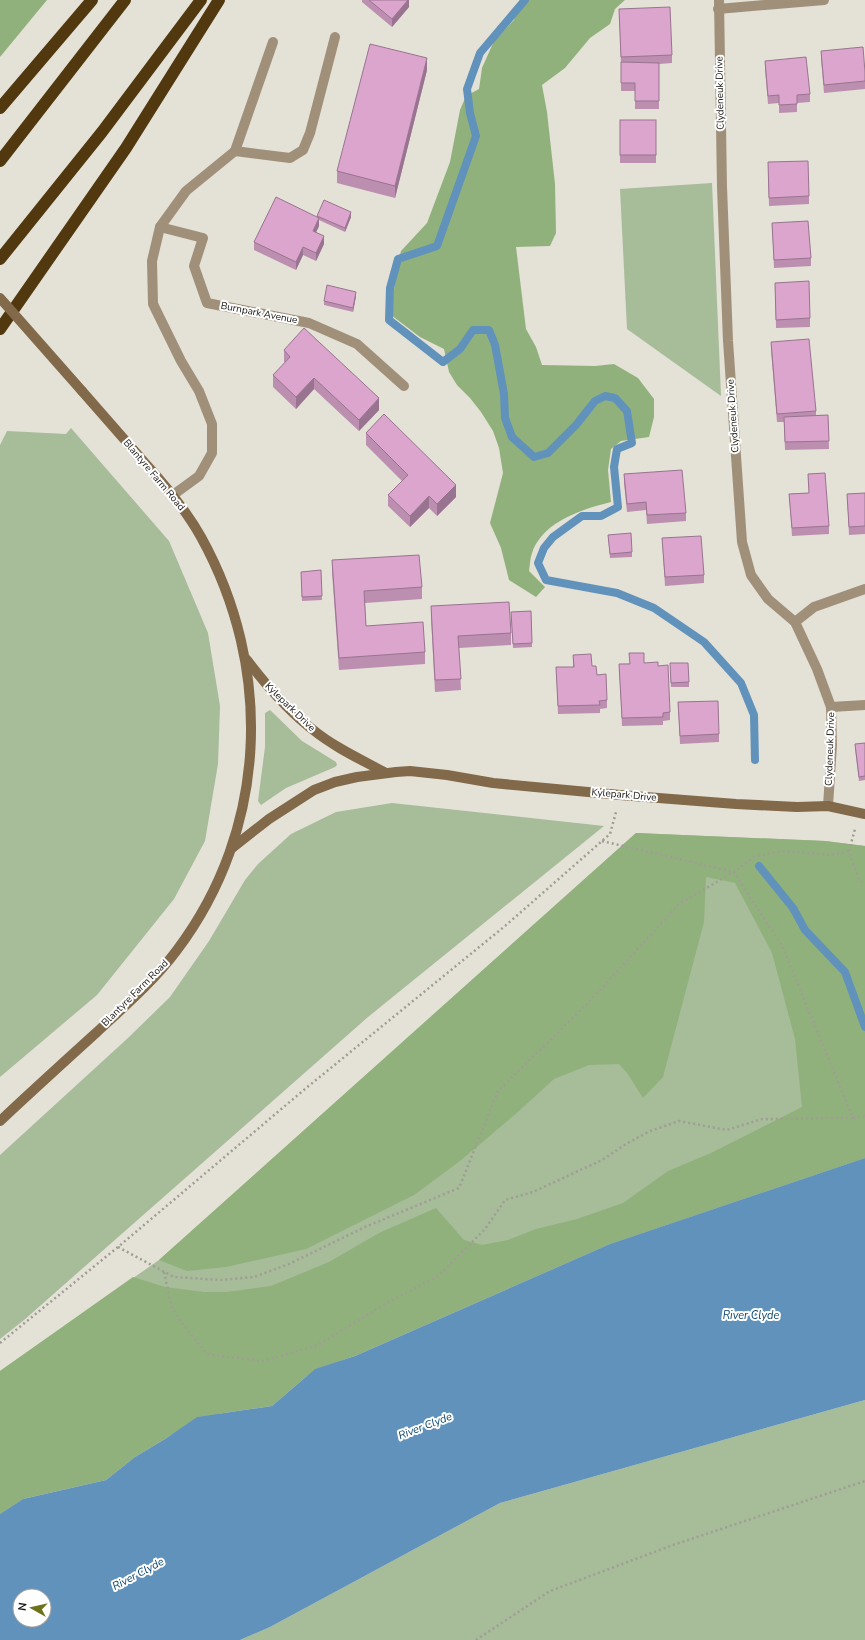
<svg xmlns="http://www.w3.org/2000/svg" width="865" height="1640" viewBox="0 0 865 1640" font-family="'Nunito Sans',sans-serif">
<rect width="100%" height="100%" fill="#e4e1d6"/>
<g fill="#a7bc99">
<path d="M712,183L721,396L627,329L620,189Z"/>
<path d="M71,428L169,541L208,633L220,706L218,764L205,841L174,899L97,995L0,1077V445L7,431L66,434Z"/>
<path d="M270,710L302,741L336,762L337,765L335,767L286,788L261,805L258,801L265,747V713Z"/>
<path d="M392,803L604,826L368,1017L24,1320L0,1339V1155L128,1038L170,997L209,941L245,880L258,864L291,834L336,812Z"/>
<path d="M636,833L825,841L865,846V1158L610,1244L23,1499L0,1514V1371L159,1260Z"/>
<path d="M865,1400V1640H240L270,1627L500,1503Z"/>
</g>
<g fill="#91b17c">
<path d="M0,0H47L0,57Z"/>
<path d="M520,0H625L615,9L610,24L590,38L565,68L542,85L547,112L555,184L556,233L550,246L516,247L526,329L536,347L542,365L595,366L614,364L638,378L654,399V417L649,437L621,441L611,449L608,470L611,502C583,509 543,521 532,553C530,558 530,565 529,571L545,587L536,597L509,580L501,548L490,523L503,473L499,448L493,431L481,412L470,398L457,385L449,372L444,349L420,337L391,315L396,273L401,251L427,223L450,162L460,110L466,96L479,89L482,68L494,41L514,20Z"/>
<path d="M636,833L825,841L865,846V1158L610,1244L355,1356L315,1369L272,1406L197,1417L165,1439L135,1457L106,1480L23,1499L0,1514V1371L133,1277L165,1287L204,1292H227L271,1286L329,1262L379,1233L436,1208L464,1240L482,1245L508,1240L536,1229L577,1219L623,1203L668,1171L711,1153L802,1107L795,1039L772,953L735,883L706,877L704,922L663,1077L643,1098L627,1073L619,1064L589,1065L554,1079L519,1111L460,1161L414,1195L306,1249L226,1267L187,1271L159,1260Z"/>
</g>
<path fill="#6192bb" fill-rule="evenodd" d="M865,1158V1400L500,1503L270,1627L240,1640H0V1514L23,1499L106,1480L135,1457L165,1439L197,1417L272,1406L315,1369L355,1356L610,1244ZM20,1596H44V1620H20Z"/>
<g fill="none" stroke-linecap="round" stroke-linejoin="round">
<g stroke="#6192bb" stroke-width="8">
<path d="M525,0L480,53L467,89L470,113L476,136L437,246L398,259L390,288L389,320L443,362L460,349L473,330H489L495,345L504,394L505,418L512,437L534,457L548,453L576,425L595,401L605,396L615,398L627,411L632,443L617,449L614,467L618,507L601,516H582L553,537L544,548L538,563L546,580L617,593L654,608L704,642L741,683L754,715L755,760"/>
<path d="M759,866L793,908L805,930L845,972L865,1027"/>
</g>
<g stroke="#9f9d94" stroke-width="2.5" stroke-dasharray="2 3" stroke-linecap="butt">
<path d="M602,841L734,872L782,946L853,1118L865,1116"/>
<path d="M849,851L855,829"/>
<path d="M118,1247L174,1277L221,1280L254,1277L289,1264L365,1227L459,1188L498,1091L587,1004L679,904L734,872L754,857L782,851L832,855L849,851L859,880L865,884"/>
<path d="M164,1272L172,1308L181,1322L207,1354L263,1361L318,1345L385,1304L438,1276L485,1229L505,1200L533,1192L576,1172L602,1160L626,1144L650,1131L679,1121L727,1130L762,1119L853,1118"/>
<path d="M0,1343L118,1247L305,1089L505,926L610,834L616,812"/>
<path d="M476,1640L550,1591L673,1545L865,1481"/>
</g>
<path stroke="#a0907a" stroke-width="10" d="M831,707L865,705"/>
<g stroke="#a0907a" stroke-width="10">
<path d="M719,0L722,187L728,341L742,542L751,575L768,599L795,622L817,669L831,707L832,745L828,806"/>
<path d="M718,9L824,0"/>
<path d="M235,151L290,158L303,150L310,133L335,37"/>
<path d="M160,227L203,238L194,266L207,303L309,323L357,344L404,386"/>
<path d="M173,495L199,476L212,453V424L199,391L181,361L153,304L152,261L160,227L186,191L235,151L273,42"/>
<path d="M795,622L814,607L865,589"/>
</g>
<g stroke="#816949" stroke-width="10">
<path d="M247,660C266,685 287,710 312,729C334,747 360,759 384,772"/>
<path d="M232,848L269,819L314,790L335,782L357,777L396,772L410,771L447,775L493,783L620,795L736,804L797,807L828,806L865,814"/>
<path d="M0,1121C32,1091 65,1061 97,1032C125,1006 154,981 177,950C268,829 274,669 201,537C186,510 166,486 145,463C124,439 103,415 82,391"/>
</g>
<g stroke="#51380f" stroke-width="12">
<path d="M0,108L92,0"/>
<path d="M0,161L125,0"/>
<path d="M0,259L102,132L201,0"/>
<path d="M0,329L126,148L219,0"/>
</g>
<path stroke="#816949" stroke-width="10" d="M0,298L82,391"/>
</g>
<g fill="#bc8eb0">
<path d="M362,0H409V7L392,27L362,2Z"/>
<path d="M619,9L672,55V63L659,64V109H635V91H621V65Z"/>
<path d="M821,51L865,72V89L824,93L821,59Z"/>
<path d="M765,61L810,94V102L797,103V112L779,113V103L768,104L765,69Z"/>
<path d="M427,70L395,198L337,183V171Z"/>
<rect x="620" y="120" width="36" height="43"/>
<path d="M768,162L809,196V204L769,206Z"/>
<path d="M317,216L351,217L345,232L319,220V226L316,232L324,244L316,261L303,255L296,270L254,250V242L317,217Z"/>
<path d="M772,223L811,258V266L774,268Z"/>
<path d="M775,283L810,318V327L776,328Z"/>
<path d="M356,296L353,312L324,305V301Z"/>
<path d="M771,342L816,411V415H828L829,449L785,450L784,422H777L771,350Z"/>
<path d="M284,350L379,410L359,431L314,389L296,409L273,387V375L285,363L284,362Z"/>
<path d="M366,433L456,497L437,516L429,508L410,527L388,506V495L402,481L366,445Z"/>
<path d="M624,474L686,513V521L647,524L646,510L627,512L624,483Z"/>
<path d="M808,474L829,526V534L792,536L789,494L809,493Z"/>
<path d="M865,493V534L849,535L847,494Z"/>
<path d="M608,535L632,552V557L610,558Z"/>
<path d="M662,538L704,575V583L665,586Z"/>
<path d="M332,560L422,587V599L365,603L366,626L425,652V664L339,670L332,572Z"/>
<path d="M321,570L322,600L302,601L301,572Z"/>
<path d="M431,606L511,633V645L459,648L461,690L435,692L431,618Z"/>
<path d="M531,611L532,647L513,648L511,612Z"/>
<path d="M573,655L592,666L597,675L607,700V708L600,709V713L558,714L556,667H573Z"/>
<path d="M644,663L658,666L670,712V720L663,721V725L622,726L619,664Z"/>
<path d="M670,663L689,682V687H671Z"/>
<path d="M678,702L719,734V742L680,744Z"/>
<path d="M865,743V780L859,781L855,748V744Z"/>
</g>
<g fill="#997490">
<path d="M408,0H409V7L392,27V19Z"/>
<path d="M427,58V70L395,198V186Z"/>
<path d="M351,212V217L345,232V228Z"/>
<path d="M319,218V226L313,239V231Z"/>
<path d="M324,236V244L316,261V253Z"/>
<path d="M303,247V255L296,270V262Z"/>
<path d="M356,292V296L353,312V308Z"/>
<path d="M314,378V389L296,409V397Z"/>
<path d="M379,398V410L359,431V420Z"/>
<path d="M456,485V497L437,516V504Z"/>
<path d="M429,496V508L410,527V516Z"/>
</g>
<g fill="#dba5cd" stroke="#997490">
<path d="M369,0H408L392,19Z"/>
<path d="M670,7L672,55L621,57L619,9Z"/>
<path d="M370,44L427,58L395,186L337,171Z"/>
<path d="M863,47L865,72V81L824,85L821,51Z"/>
<path d="M806,57L810,94L797,95V104L779,105V95L768,96L765,61Z"/>
<path d="M621,62L659,63V101H635V83H621Z"/>
<rect x="620" y="120" width="36" height="35"/>
<path d="M808,161L809,196L769,198L768,162Z"/>
<path d="M276,197L319,218L313,231L324,236L316,253L303,247L296,262L254,242Z"/>
<path d="M324,200L351,212L345,228L317,216Z"/>
<path d="M808,221L811,258L774,260L772,223Z"/>
<path d="M809,281L810,318L776,320L775,283Z"/>
<path d="M327,285L356,292L353,308L324,301Z"/>
<path d="M304,328L379,398L359,420L314,378L296,397L273,375L290,357L284,350Z"/>
<path d="M809,339L816,411L777,414L771,342Z"/>
<path d="M384,414L456,485L437,504L429,496L410,516L388,495L408,475L366,433Z"/>
<path d="M828,415L829,441L785,442L784,417Z"/>
<path d="M682,470L686,513L647,515L646,502L627,504L624,474Z"/>
<path d="M825,473L829,526L792,528L789,494L809,493L808,474Z"/>
<path d="M865,493V526L849,527L847,494Z"/>
<path d="M631,533L632,552L610,554L608,535Z"/>
<path d="M701,536L704,575L665,577L662,538Z"/>
<path d="M419,555L422,587L364,591L366,626L423,622L425,652L339,658L332,560Z"/>
<path d="M321,570L322,596L302,597L301,572Z"/>
<path d="M509,602L511,633L458,636L461,679L435,680L431,606Z"/>
<path d="M531,611L532,643L513,644L511,612Z"/>
<path d="M629,653H644V663L658,662V666L668,665L670,712L663,713V717L622,718L619,664H630Z"/>
<path d="M591,654L592,666H596L597,675L606,674L607,700L599,701L600,705L558,706L556,667H574L573,655Z"/>
<path d="M670,663H688L689,682L671,683Z"/>
<path d="M718,701L719,734L680,736L678,702Z"/>
<path d="M865,743V776L859,777L855,744Z"/>
</g>
<g text-anchor="middle" dominant-baseline="central" stroke-width="4" stroke-linejoin="round" paint-order="stroke">
<g font-size="10" fill="#181713" stroke="#fff">
<text transform="translate(720 93) rotate(-91)">Clydeneuk Drive</text>
<text transform="translate(259 313) rotate(11)">Burnpark Avenue</text>
<text transform="translate(733 416) rotate(-94)">Clydeneuk Drive</text>
<text transform="translate(154 475) rotate(50)">Blantyre Farm Road</text>
<text transform="translate(290 707) rotate(44)">Kylepark Drive</text>
<text transform="translate(830 749) rotate(-88)">Clydeneuk Drive</text>
<text transform="translate(624 795) rotate(5)">Kylepark Drive</text>
<text transform="translate(135 993) rotate(-45)">Blantyre Farm Road</text>
</g>
<g font-size="11" font-style="italic" fill="#08456d" stroke="#fff">
<text x="751" y="1315">River Clyde</text>
<text transform="translate(425 1426) rotate(-21)">River Clyde</text>
<text transform="translate(138 1574) rotate(-28)">River Clyde</text>
</g>
</g>
<g transform="translate(32 1608) rotate(278)"><circle r="19" fill="#ffffff" stroke="#a3a2a1"/>
<path d="M0-3L7 15L0 10L-7 15Z" fill="#6d731a"/>
<text y="-6" font-size="11" font-weight="bold" text-anchor="middle" fill="#181713">N</text>
</g>
</svg>
